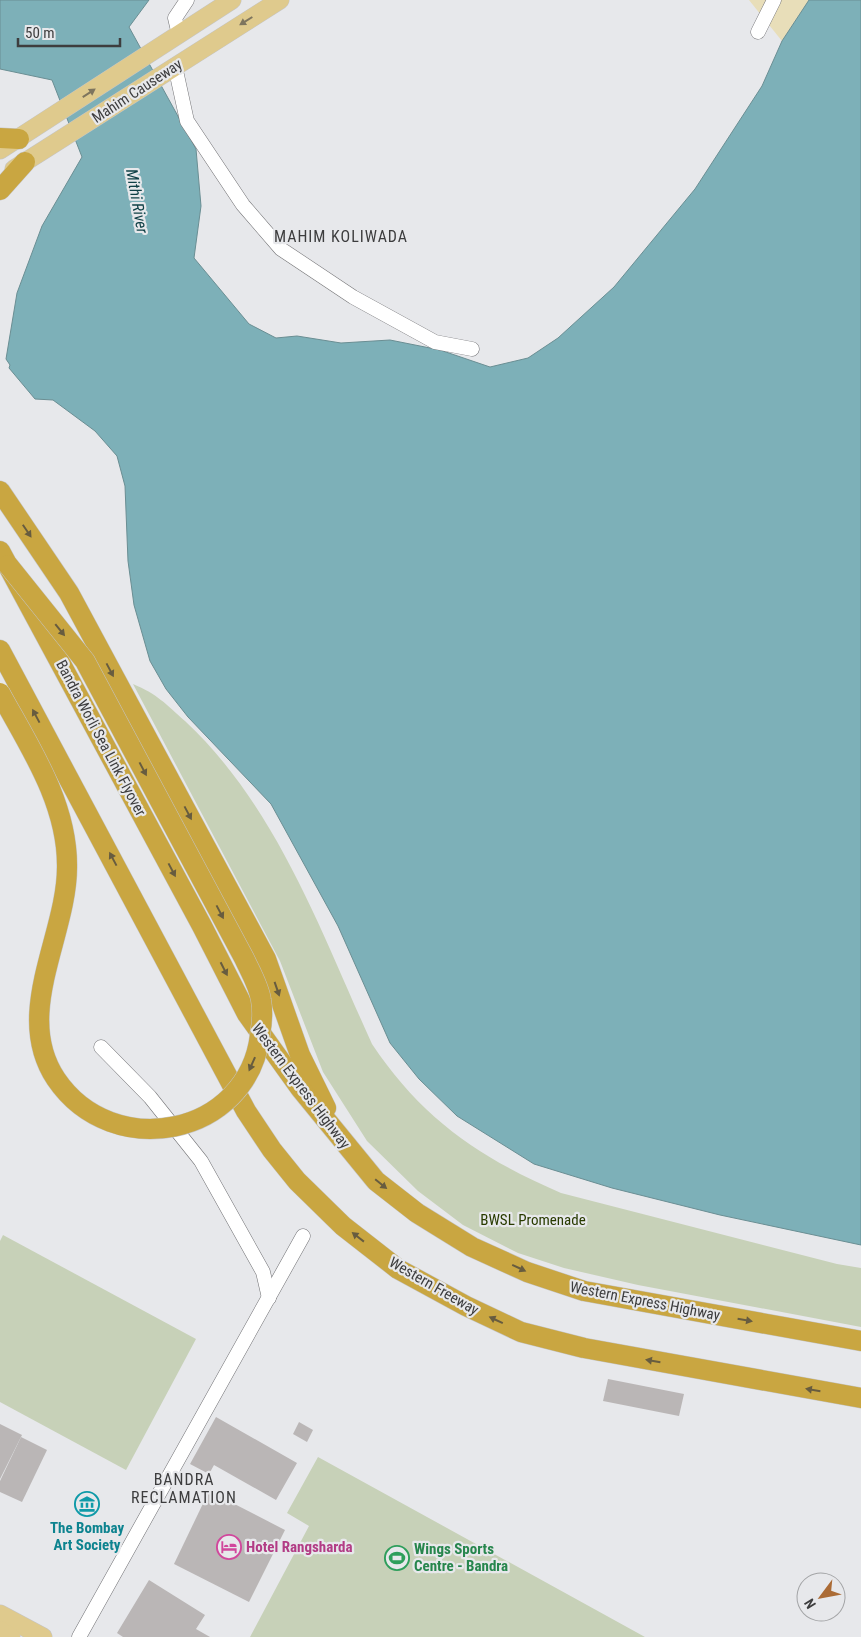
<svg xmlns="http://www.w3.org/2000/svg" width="861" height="1637" viewBox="0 0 861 1637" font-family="'Roboto Condensed',sans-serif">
<rect width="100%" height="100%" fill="#e7e8eb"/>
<g fill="#c7d1b8">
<path d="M133,684C157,694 166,704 185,721C277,807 321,932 372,1044C422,1119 480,1158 561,1193L837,1264L861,1268V1327L638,1285L564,1268L518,1253L463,1225L418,1191L367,1141L323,1072L280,961Z"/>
<path d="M3,1235L196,1339L126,1470L0,1402V1241Z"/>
<path d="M318,1457L645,1637H250L309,1526L287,1513Z"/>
</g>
<path fill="#e8deb9" d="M749,0H809L782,41Z"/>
<path fill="#7db0b8" stroke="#6a8e93" d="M0,0H149L129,27L196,149L201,206L194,258L249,324L276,338L297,336L341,343L390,340L440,350L490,367L528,358L558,338L614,287L695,189L762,86L782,41L809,0H861V1245L720,1215L612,1188L534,1164L457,1116L419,1079L390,1043L338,926L271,804L188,717L166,689L150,661L134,605L128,561L125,486L117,456L95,431L53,400L35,399L9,368L10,365L6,359L17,293L42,226L82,157L52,80L0,69Z"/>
<g fill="#bab6b6">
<path d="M608,1379L684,1394L679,1416L603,1401Z"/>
<path d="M216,1417L297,1463L276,1500L214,1465L209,1474L190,1464Z"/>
<path d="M299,1422L313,1430L307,1442L293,1434Z"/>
<path d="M0,1424L22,1435L0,1479Z"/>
<path d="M21,1437L47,1450L22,1502L0,1492V1481Z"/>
<path d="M209,1491L285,1530L249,1602L174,1564Z"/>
<path d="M149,1580L205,1615L196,1629L210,1637H123L117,1633Z"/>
</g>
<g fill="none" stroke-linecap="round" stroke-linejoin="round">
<defs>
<g id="minor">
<path d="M758,32L774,0"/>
<path d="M179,35L175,18L187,0"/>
<path d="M175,66L187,121L243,205L281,249L353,297L435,342L472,349"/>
<path d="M101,1047L150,1097L201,1161L263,1272L269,1298"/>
<path d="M79,1637L303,1236"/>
</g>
<g id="major">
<path d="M0,150L232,0"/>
<path d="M14,169L280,0"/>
<path d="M0,1614L43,1637"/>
<path d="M0,1630L11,1637"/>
</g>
<g id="highway">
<path d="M0,138L19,139"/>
<path d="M0,190L25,162"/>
<path d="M0,491L69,593L266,959L300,1055L326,1108"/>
<path d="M0,551L202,926L247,1014L300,1088L376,1181L417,1213L472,1247L527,1272L584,1291L861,1341"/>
<path d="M0,650L246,1111L272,1150L297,1181L343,1226L398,1269L466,1306L521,1332L584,1348L861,1398"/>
</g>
</defs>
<use href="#minor" stroke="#717174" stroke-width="15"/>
<use href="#major" stroke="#c5c5c5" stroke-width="19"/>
<use href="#highway" stroke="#c5c5c5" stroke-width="21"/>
<use href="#minor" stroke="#fff" stroke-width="14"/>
<use href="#major" stroke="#dfca8d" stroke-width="18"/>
<use href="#highway" stroke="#c9a641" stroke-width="20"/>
<defs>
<path id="highway-bridge" d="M0,693C29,746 67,802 67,865C68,935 12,1013 56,1079C113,1163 248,1136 260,1035C262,1024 263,1011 261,1000C259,986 250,971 244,958L85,661L8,565"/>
</defs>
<use href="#highway-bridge" stroke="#c5c5c5" stroke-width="21" stroke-linecap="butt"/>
<use href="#highway-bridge" stroke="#c9a641" stroke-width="20"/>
</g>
<defs><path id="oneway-solid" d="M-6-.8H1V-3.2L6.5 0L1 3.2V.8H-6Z" transform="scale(1.25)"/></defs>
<g fill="#7e755e">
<use href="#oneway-solid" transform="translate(246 21) rotate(148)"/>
<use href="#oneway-solid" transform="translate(89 93) rotate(-33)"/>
</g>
<g fill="#675c3f">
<use href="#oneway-solid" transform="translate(27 531) rotate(56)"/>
<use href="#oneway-solid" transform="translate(60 630) rotate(51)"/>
<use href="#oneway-solid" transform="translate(110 670) rotate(62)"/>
<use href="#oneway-solid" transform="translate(36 716) rotate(-118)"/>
<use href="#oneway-solid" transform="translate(143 769) rotate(62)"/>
<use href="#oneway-solid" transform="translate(188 813) rotate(62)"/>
<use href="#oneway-solid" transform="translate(113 859) rotate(-118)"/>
<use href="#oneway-solid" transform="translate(172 870) rotate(62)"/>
<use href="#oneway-solid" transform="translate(220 912) rotate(62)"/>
<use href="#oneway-solid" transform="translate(224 969) rotate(63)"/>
<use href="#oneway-solid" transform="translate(277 989) rotate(71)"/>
<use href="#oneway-solid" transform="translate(252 1064) rotate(114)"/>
<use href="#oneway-solid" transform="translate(381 1184) rotate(39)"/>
<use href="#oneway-solid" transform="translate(358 1237) rotate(-142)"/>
<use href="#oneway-solid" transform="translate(519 1268) rotate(25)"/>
<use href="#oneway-solid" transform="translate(496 1320) rotate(-155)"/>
<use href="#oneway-solid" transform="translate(745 1320) rotate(10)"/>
<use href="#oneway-solid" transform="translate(653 1361) rotate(-170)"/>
<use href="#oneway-solid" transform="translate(813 1390) rotate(-170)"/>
</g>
<defs>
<symbol id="museum-ring" viewBox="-11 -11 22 22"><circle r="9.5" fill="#e7e8eb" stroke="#0f9aa8" stroke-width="1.5"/><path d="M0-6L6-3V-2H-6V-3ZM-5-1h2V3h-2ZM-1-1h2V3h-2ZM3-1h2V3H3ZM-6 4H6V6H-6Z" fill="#0f9aa8"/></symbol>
<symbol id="hotel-ring" viewBox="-11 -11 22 22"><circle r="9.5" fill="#e7e8eb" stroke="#d1479c" stroke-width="1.5"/><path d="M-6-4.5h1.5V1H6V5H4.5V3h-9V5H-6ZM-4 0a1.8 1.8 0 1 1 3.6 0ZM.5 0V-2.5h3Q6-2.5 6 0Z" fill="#d1479c"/></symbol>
<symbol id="stadium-ring" viewBox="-11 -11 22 22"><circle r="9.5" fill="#e7e8eb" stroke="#2e9e5b" stroke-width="1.5"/><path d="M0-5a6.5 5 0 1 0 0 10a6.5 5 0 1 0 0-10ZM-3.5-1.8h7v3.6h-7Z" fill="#2e9e5b"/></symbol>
</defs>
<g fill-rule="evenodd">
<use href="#museum-ring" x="73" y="1490" width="28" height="28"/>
<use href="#hotel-ring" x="215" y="1533" width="28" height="28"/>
<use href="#stadium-ring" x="383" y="1544" width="28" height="28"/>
</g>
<g text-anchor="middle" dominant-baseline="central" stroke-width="4.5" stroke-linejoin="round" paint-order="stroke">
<g font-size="15" fill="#3d3d3e" stroke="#e7e8eb">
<text transform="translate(137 91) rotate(-33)">Mahim Causeway</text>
<text transform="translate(101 738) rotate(62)">Bandra Worli Sea Link Flyover</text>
<text transform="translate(301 1086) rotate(53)">Western Express Highway</text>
<text transform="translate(434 1286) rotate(30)">Western Freeway</text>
<text transform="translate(645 1301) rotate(11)">Western Express Highway</text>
</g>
<g font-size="15" fill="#293b00" stroke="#e7e8eb">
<text x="533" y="1220">BWSL Promenade</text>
</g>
<g font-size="15" font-weight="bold" fill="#0d838f" stroke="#e7e8eb">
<text x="87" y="1528">The Bombay<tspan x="87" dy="17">Art Society</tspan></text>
</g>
<g font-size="15" font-weight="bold" fill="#b23c85" stroke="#e7e8eb" text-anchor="start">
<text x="246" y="1547">Hotel Rangsharda</text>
</g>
<g font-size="15" font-weight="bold" fill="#27864d" stroke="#e7e8eb" text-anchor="start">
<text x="414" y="1549">Wings Sports<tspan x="414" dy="17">Centre - Bandra</tspan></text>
</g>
<g font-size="16" font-style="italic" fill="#0f4046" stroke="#e7e8eb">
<text transform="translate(137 201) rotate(80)">Mithi River</text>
</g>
<g font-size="16" letter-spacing="1" fill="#3d3d3e" stroke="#e7e8eb">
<text x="341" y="236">MAHIM KOLIWADA</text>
<text x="184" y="1479">BANDRA<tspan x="184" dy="18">RECLAMATION</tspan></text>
</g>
</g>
<g transform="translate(821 1597) rotate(238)"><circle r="24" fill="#e7e8eb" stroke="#a3a4a6"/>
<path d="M0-4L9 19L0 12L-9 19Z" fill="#ab6b35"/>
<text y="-8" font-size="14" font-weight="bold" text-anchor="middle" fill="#3d3d3e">N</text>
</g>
<path d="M18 38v8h102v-8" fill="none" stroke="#3d3d3e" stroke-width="2.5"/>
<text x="25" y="38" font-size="15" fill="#3d3d3e" stroke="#e7e8eb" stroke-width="4" paint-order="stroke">50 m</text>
</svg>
